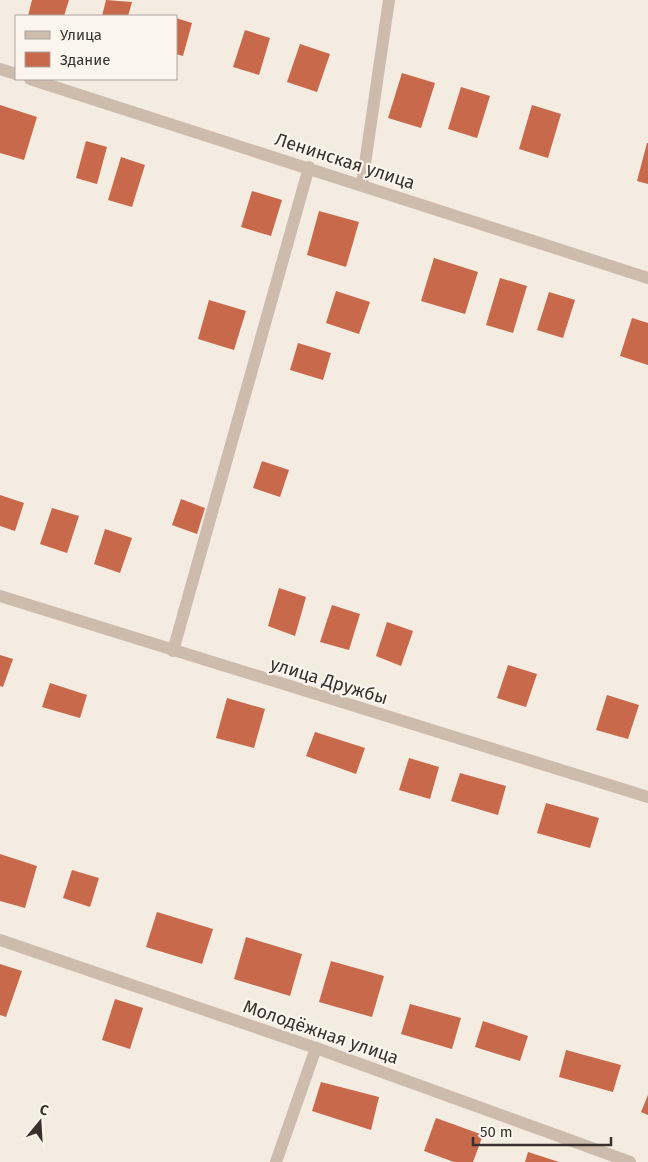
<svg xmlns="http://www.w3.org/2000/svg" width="648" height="1162" viewBox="0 0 648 1162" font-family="'Fira Sans',sans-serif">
<rect width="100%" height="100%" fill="#f4ebe1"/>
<g fill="#c8694b">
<path d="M32,0H69L64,16H28Z"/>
<path d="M106,0L132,2L128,16H102Z"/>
<path d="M176,18L192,23L183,56L176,54Z"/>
<path d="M245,30L270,38L259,75L233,67Z"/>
<path d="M300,44L330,54L317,92L287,82Z"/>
<path d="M402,73L435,83L421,128L388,118Z"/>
<path d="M461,87L490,96L477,138L448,129Z"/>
<path d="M0,105L37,117L24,160L0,153Z"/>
<path d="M532,105L561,114L548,158L519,149Z"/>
<path d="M86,141L107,147L97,184L76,178Z"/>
<path d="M647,143H648V184L637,181Z"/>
<path d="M121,157L145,165L132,207L108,200Z"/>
<path d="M252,191L282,200L271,236L241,227Z"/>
<path d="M319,211L359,222L346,267L307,255Z"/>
<path d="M434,258L478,272L465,314L421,301Z"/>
<path d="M500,278L527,286L513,333L486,325Z"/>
<path d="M336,291L370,302L359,334L326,323Z"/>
<path d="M549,292L575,300L563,338L537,330Z"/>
<path d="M209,300L246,311L234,350L198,339Z"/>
<path d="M632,318L648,323V365L620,356Z"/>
<path d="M298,343L331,353L323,380L290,370Z"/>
<path d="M262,461L289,470L280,497L253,488Z"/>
<path d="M0,495L24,503L15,531L0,526Z"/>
<path d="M181,499L205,508L197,534L172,525Z"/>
<path d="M52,508L79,516L67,553L40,544Z"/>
<path d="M105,529L132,538L120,573L94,564Z"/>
<path d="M279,588L306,597L295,636L268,626Z"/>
<path d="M332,605L360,614L349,650L320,642Z"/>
<path d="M387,622L413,631L401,666L376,656Z"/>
<path d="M0,655L13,659L3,687L0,686Z"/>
<path d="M508,665L537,674L526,707L497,698Z"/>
<path d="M50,683L87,695L80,718L42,707Z"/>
<path d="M607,695L639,705L628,739L596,730Z"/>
<path d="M227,698L265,709L254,748L216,738Z"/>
<path d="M315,732L365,748L356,774L306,756Z"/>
<path d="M409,758L439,767L430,799L399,790Z"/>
<path d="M460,773L506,786L498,815L451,801Z"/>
<path d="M546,803L599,818L590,848L537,833Z"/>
<path d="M0,854L37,866L25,908L0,901Z"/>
<path d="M72,870L99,878L90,907L63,898Z"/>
<path d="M157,912L213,929L202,964L146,947Z"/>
<path d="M246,937L302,954L290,996L234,979Z"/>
<path d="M331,961L384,976L372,1017L319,1002Z"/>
<path d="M0,964L22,971L6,1017L0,1015Z"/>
<path d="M115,999L143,1008L130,1049L102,1040Z"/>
<path d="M410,1004L461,1018L452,1049L401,1034Z"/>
<path d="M483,1021L528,1036L520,1061L475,1047Z"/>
<path d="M566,1050L621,1065L613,1092L559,1077Z"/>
<path d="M321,1082L379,1097L371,1130L312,1111Z"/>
<path d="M648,1095V1115L641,1112Z"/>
<path d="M436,1118L483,1135L473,1162H454L424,1151Z"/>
<path d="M528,1152L559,1162H525Z"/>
</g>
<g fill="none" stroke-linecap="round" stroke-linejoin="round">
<g stroke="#cdbbac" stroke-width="12">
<path d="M0,69L16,74"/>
<path d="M30,79L648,278"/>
<path d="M362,184L389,0"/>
<path d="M0,596L648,797"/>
<path d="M173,651L309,167"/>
<path d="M0,940L316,1048L630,1162"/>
<path d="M276,1162L316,1048"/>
</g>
</g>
<g text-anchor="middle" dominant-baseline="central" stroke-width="4.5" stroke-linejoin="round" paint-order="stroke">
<g font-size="18" fill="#3b302b" stroke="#fbf5ee">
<text transform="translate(345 161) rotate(18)">Ленинская улица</text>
<text transform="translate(329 681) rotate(17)">улица Дружбы</text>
<text transform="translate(321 1032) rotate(19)">Молодёжная улица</text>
</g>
</g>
<rect x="15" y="15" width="162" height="65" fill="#fbf5ee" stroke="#aea6a0"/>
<rect x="25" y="31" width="25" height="8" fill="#cdbbac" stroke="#aea6a0"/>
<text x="60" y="40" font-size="15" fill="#3b302b">Улица</text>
<rect x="25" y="52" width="25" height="15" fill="#c8694b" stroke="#aea6a0"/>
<text x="60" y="65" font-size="15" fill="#3b302b">Здание</text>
<g transform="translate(40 1122) rotate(18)" stroke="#fbf5ee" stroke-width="4" paint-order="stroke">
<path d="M0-4L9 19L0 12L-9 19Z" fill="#3b302b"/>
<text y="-8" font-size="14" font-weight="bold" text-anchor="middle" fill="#3b302b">С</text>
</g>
<path d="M473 1137v8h138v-8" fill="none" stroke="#3b302b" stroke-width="2.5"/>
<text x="480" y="1137" font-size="15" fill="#3b302b" stroke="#fbf5ee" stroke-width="4" paint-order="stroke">50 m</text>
</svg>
